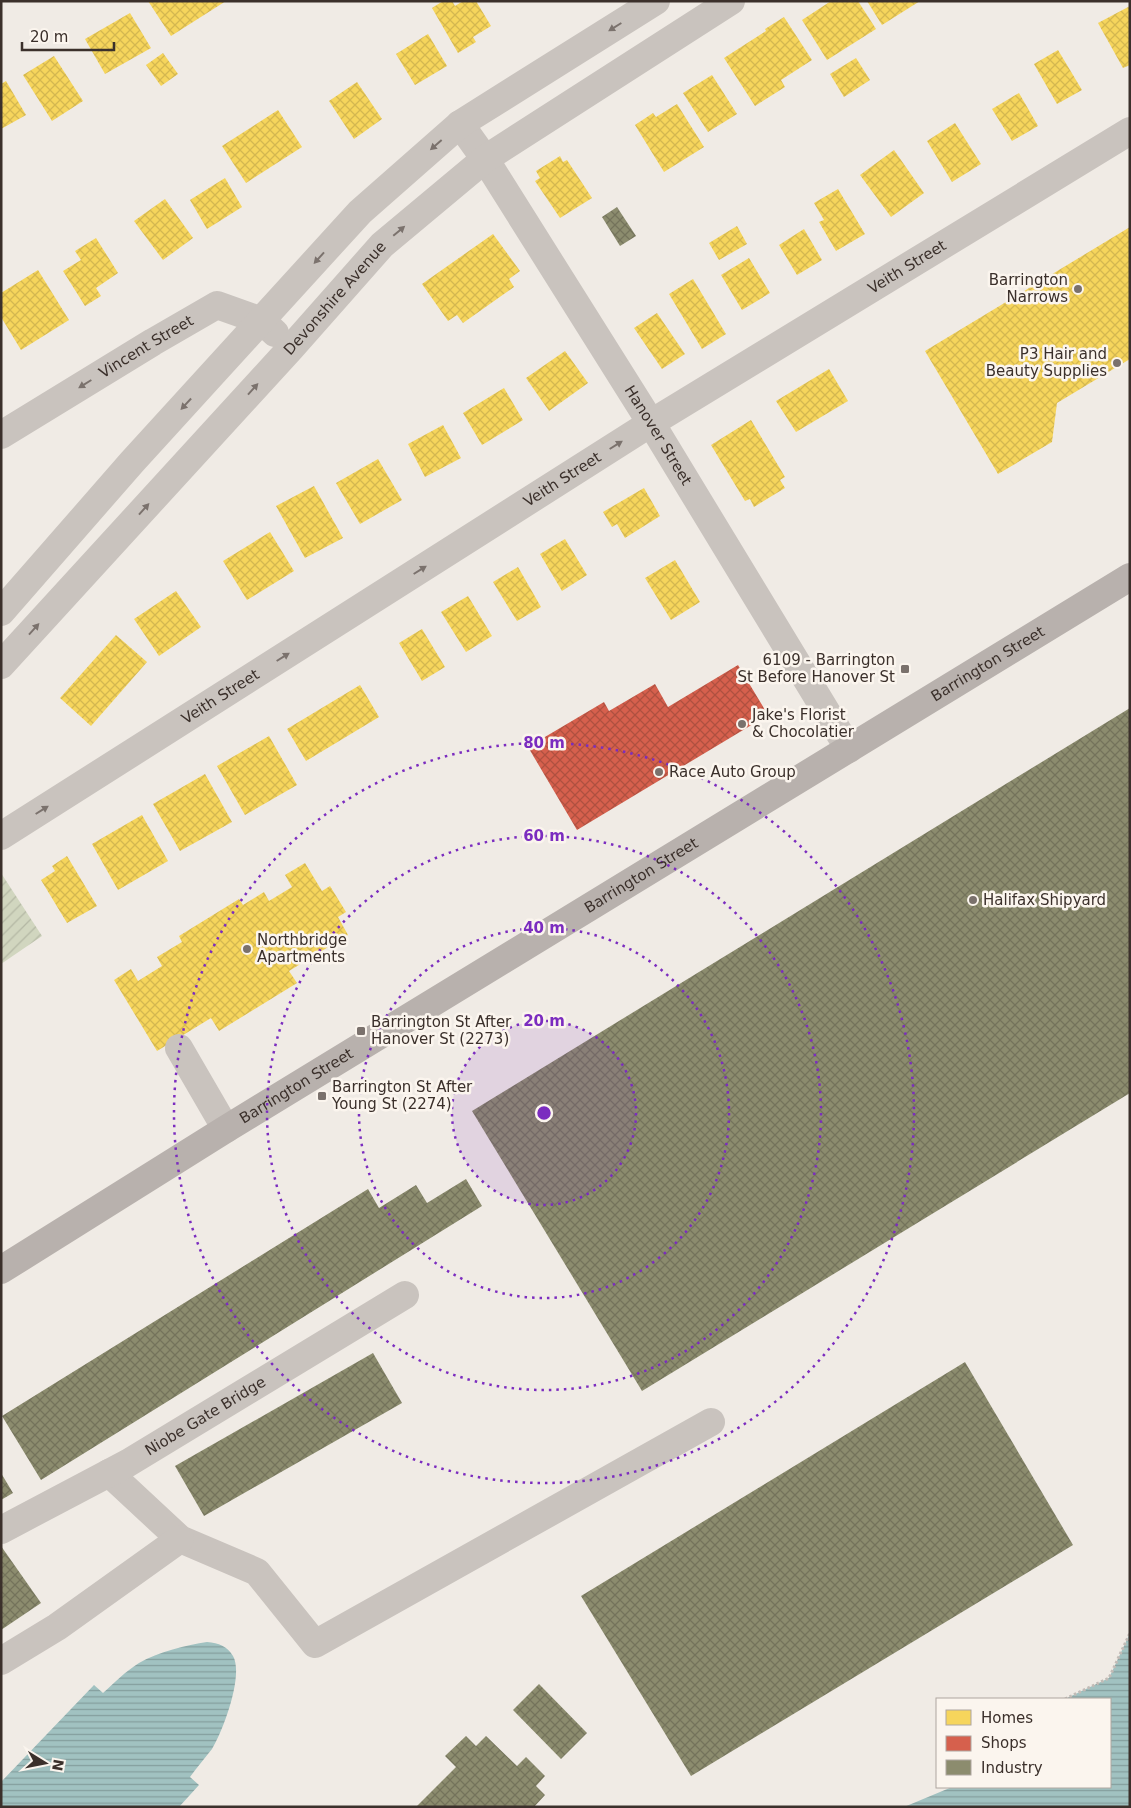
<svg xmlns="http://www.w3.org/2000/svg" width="1131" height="1808" viewBox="0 0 1131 1808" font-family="'DejaVu Sans',sans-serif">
<defs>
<pattern id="garden-furrows" width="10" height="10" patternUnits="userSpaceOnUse" patternTransform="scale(1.25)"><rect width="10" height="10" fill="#d1d6bf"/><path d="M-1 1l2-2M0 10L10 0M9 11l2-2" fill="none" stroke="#b4b8a4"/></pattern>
<pattern id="water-rules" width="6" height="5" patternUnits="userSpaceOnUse" patternTransform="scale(1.25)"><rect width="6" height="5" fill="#a1c2c1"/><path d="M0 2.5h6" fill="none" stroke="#849e9d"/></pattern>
<pattern id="homes-cross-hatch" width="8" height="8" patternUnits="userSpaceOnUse" patternTransform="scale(1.25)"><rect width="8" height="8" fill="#f6d55c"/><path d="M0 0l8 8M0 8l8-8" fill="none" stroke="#d4b750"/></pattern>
<pattern id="shops-cross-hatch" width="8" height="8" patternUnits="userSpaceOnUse" patternTransform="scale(1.25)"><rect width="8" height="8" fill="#d6604d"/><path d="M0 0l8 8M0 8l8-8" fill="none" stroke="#af5040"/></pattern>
<pattern id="industry-cross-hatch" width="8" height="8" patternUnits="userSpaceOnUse" patternTransform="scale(1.25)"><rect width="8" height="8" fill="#8c8c6e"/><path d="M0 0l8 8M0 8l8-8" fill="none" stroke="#74735b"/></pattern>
</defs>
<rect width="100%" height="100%" fill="#f0ebe5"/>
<path fill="url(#garden-furrows)" d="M1,873L42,936L1,964Z"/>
<g fill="url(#water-rules)">
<path d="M1130,1633V1807H904L952,1787H1110V1699H1065L1109,1678Z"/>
<path d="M207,1642C219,1643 227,1646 233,1656C244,1675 223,1731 212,1749C205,1758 197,1767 190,1777L199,1785L179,1807H1V1782L94,1685L103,1693C114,1683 126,1671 139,1663C158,1652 187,1645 207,1642Z"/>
</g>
<g fill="url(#homes-cross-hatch)">
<path d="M148,1H226L171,36Z"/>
<path d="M443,1H452L455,6L463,1H476L491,26L473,37L476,42L458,53L432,8Z"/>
<path d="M831,1H858L876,29L827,60L802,20Z"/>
<path d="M867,1H920L882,25Z"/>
<path d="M1130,6V65L1123,68L1098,23Z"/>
<path d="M130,13L151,48L105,74L85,39Z"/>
<path d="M784,17L812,60L781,80L785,87L755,106L724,58L766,31L765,29Z"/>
<path d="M428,34L447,66L415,85L396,54Z"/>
<path d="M1058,50L1082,90L1057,104L1034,64Z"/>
<path d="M163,53L178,74L161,86L146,65Z"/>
<path d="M54,56L83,101L52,121L23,75Z"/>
<path d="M856,58L870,80L844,97L830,74Z"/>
<path d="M712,75L737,114L708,132L683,93Z"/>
<path d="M6,81L26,115L1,129V84Z"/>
<path d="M357,82L382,119L354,139L329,101Z"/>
<path d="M1019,93L1038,126L1012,141L992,109Z"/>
<path d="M677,104L704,147L664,172L635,125L653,113L656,117Z"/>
<path d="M278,110L302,147L246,183L222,146Z"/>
<path d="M955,123L981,164L952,182L927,141Z"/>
<path d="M894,150L924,193L891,217L860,175Z"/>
<path d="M560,156L563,162L567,160L592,198L560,218L535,181L540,178L536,171Z"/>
<path d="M225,178L242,207L207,229L190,200Z"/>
<path d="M838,189L865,234L836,251L819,222L824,220L814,203Z"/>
<path d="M165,199L193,238L163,260L134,221Z"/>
<path d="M737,226L747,244L719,260L709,243Z"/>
<path d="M1130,227V359L1057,403L1052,442L998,474L925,351Z"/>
<path d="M804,229L822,260L797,275L779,245Z"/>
<path d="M493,234L520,271L509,279L514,287L463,323L457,315L448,321L422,284Z"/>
<path d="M96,238L118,273L96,288L101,296L85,306L63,271L81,260L75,251Z"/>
<path d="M749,258L770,293L742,310L721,275Z"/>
<path d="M38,270L69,320L21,350L1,317V293Z"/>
<path d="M693,279L726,334L702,349L669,294Z"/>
<path d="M657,313L685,354L662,369L634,328Z"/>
<path d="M565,351L588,383L549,411L526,378Z"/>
<path d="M829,369L848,401L796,432L776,401Z"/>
<path d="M504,388L523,420L482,445L463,413Z"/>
<path d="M751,420L785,477L780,480L785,488L754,507L750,499L745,501L711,445Z"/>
<path d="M443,425L461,458L425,477L408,444Z"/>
<path d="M378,459L402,500L360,524L336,483Z"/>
<path d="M314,486L343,538L305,558L276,506Z"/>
<path d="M644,488L660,516L625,538L617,524L612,527L603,512Z"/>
<path d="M270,532L294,571L247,600L223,561Z"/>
<path d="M565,539L587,575L562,591L540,554Z"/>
<path d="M675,560L700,602L671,620L645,578Z"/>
<path d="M518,567L541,607L517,621L493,582Z"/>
<path d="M176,591L201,627L159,656L134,619Z"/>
<path d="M468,596L492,636L466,652L441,612Z"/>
<path d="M422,629L445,667L422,681L399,643Z"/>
<path d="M116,635L147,662L91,726L60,698Z"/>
<path d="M360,685L379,717L306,761L287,729Z"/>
<path d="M269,736L297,785L245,815L217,766Z"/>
<path d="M205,774L232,822L180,851L153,804Z"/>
<path d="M142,815L168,861L118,890L92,844Z"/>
<path d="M67,856L97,906L67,923L41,880L55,871L52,866Z"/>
<path d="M305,863L322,891L330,886L346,912L338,917L348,935L289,971L297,983L219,1031L211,1018L157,1051L114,980L131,969L138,981L162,966L157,957L182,942L179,936L239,899L243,905L264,892L269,901L292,887L285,875Z"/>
</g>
<path fill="url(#shops-cross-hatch)" d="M738,665L768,715L577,830L528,747L604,702L609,711L655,684L668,707Z"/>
<g fill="url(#industry-cross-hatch)">
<path d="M617,207L636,236L620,246L602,217Z"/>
<path d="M1130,708V1093L642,1391L472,1111Z"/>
<path d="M466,1179L482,1206L41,1480L2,1416L368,1189L379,1208L416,1185L427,1203Z"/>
<path d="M373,1353L402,1403L204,1516L175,1466Z"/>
<path d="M965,1362L1073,1545L691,1776L581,1596Z"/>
<path d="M1,1473L13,1493L1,1500Z"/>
<path d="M1,1546L41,1603L1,1630Z"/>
<path d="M539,1684L587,1733L561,1759L513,1710Z"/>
<path d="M466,1736L476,1746L486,1736L517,1766L526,1757L545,1776L536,1786L545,1795L534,1807H416L456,1767L445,1756Z"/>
</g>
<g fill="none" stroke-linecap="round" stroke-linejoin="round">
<path stroke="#c2bbb6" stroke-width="3" stroke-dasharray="2.5 2.5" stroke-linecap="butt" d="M1065,1699L1109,1678L1130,1633"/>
<g stroke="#c9c3be" stroke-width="28">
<path id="s1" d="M460,124L485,159L651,423L849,749"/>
<path id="s2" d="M1,435L153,342L217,305L262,321L275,333"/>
<path d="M1,612L132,462L360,212L460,124L656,1"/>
<path id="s3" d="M1,665L291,348L382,245L485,159L731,1"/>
<path id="s4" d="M1,836L651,423L1130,131"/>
<path d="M179,1048L226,1129"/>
<path d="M109,1473L180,1539L257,1572L315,1644L711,1422"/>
<path id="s5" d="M1,1530L128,1463L405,1295"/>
<path d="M1,1661L57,1627L180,1539"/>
</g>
<path stroke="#b8b1ad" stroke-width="28" id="s6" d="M1,1270L226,1129L1130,577"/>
</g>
<defs><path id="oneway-solid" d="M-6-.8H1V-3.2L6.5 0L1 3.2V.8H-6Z" transform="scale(1.25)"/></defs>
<g fill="#7b726d">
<use href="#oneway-solid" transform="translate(615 27) rotate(148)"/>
<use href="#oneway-solid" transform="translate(436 145) rotate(139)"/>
<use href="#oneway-solid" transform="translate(399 231) rotate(-40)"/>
<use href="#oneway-solid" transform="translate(319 258) rotate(132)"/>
<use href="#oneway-solid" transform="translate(85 384) rotate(148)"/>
<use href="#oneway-solid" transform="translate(253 389) rotate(-48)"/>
<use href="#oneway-solid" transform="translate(186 404) rotate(133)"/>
<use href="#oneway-solid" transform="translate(616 445) rotate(-32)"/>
<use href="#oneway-solid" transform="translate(144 509) rotate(-48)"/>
<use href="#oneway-solid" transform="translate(420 570) rotate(-32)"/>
<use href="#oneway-solid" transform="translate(34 629) rotate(-48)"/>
<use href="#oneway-solid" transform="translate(283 657) rotate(-32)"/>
<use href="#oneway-solid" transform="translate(42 810) rotate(-32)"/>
</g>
<circle cx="544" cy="1113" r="92" fill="#7b2cbf" fill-opacity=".12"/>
<g fill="none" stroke="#7b2cbf" stroke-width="2.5" stroke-dasharray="2.5 5">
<circle cx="544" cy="1113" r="92"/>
<circle cx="544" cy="1113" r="185"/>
<circle cx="544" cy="1113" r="277"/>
<circle cx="544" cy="1113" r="370"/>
</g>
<g fill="#7a716c" stroke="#fbf5ee" stroke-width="2">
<circle cx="1078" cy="289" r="5"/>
<circle cx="1117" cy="363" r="5"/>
<rect x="900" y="664" width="10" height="10" rx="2.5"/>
<circle cx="742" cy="724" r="5"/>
<circle cx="659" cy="772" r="5"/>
<circle cx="973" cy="900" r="5"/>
<circle cx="247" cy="949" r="5"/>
<rect x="356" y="1026" width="10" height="10" rx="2.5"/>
<rect x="317" y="1091" width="10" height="10" rx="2.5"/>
</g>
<g text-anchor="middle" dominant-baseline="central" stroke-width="5" stroke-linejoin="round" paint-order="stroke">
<g font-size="15" fill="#3b302b" stroke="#fbf5ee">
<text stroke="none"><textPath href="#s4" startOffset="1070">Veith Street</textPath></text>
<text stroke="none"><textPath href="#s3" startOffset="496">Devonshire Avenue</textPath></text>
<text stroke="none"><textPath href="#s2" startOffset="170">Vincent Street</textPath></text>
<text stroke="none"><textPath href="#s1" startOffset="369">Hanover Street</textPath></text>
<text stroke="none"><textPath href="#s4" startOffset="665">Veith Street</textPath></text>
<text stroke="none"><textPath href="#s6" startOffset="1158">Barrington Street</textPath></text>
<text stroke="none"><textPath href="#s4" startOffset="260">Veith Street</textPath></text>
<text stroke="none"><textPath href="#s6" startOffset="752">Barrington Street</textPath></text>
<text stroke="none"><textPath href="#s6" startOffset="348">Barrington Street</textPath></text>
<text stroke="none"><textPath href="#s5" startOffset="234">Niobe Gate Bridge</textPath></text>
</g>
<g font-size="15" fill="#3b302b" stroke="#fbf5ee" text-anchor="start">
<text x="1068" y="280" text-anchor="end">Barrington<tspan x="1068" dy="17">Narrows</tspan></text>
<text x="1107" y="354" text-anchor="end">P3 Hair and<tspan x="1107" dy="17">Beauty Supplies</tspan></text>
<text x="895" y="660" text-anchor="end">6109 - Barrington<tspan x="895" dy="17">St Before Hanover St</tspan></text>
<text x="752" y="715">Jake's Florist<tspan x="752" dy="17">&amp; Chocolatier</tspan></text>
<text x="669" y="772">Race Auto Group</text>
<text x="983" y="900">Halifax Shipyard</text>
<text x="257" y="940">Northbridge<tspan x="257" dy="17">Apartments</tspan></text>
<text x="371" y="1022">Barrington St After<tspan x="371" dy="17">Hanover St (2273)</tspan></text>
<text x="332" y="1087">Barrington St After<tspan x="332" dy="17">Young St (2274)</tspan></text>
</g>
</g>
<circle cx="544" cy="1113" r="8" fill="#7b2cbf" stroke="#fbf5ee" stroke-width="2.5"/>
<g font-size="15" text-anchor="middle" font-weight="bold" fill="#7b2cbf" stroke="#fbf5ee" stroke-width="5" stroke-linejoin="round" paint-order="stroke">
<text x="544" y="748">80 m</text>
<text x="544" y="841">60 m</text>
<text x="544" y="933">40 m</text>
<text x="544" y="1026">20 m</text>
</g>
<rect width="1131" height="1808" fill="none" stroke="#3b302b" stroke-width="5"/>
<rect x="936" y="1698" width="175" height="90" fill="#fbf5ee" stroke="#aea6a0"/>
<rect x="946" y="1710" width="25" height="15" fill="#f6d55c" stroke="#aea6a0"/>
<text x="981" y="1723" font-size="15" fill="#3b302b">Homes</text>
<rect x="946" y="1736" width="25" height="15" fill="#d6604d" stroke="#aea6a0"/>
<text x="981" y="1748" font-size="15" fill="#3b302b">Shops</text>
<rect x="946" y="1760" width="25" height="15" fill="#8c8c6e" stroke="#aea6a0"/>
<text x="981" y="1773" font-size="15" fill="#3b302b">Industry</text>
<g transform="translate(45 1763) rotate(100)" stroke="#fbf5ee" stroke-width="4" paint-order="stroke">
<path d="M0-4L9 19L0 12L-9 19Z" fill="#3b302b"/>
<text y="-8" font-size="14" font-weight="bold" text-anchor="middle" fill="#3b302b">N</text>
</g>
<path d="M22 42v8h92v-8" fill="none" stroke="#3b302b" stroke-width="2.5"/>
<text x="30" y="42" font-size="15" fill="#3b302b" stroke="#fbf5ee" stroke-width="4" paint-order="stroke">20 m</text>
</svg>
